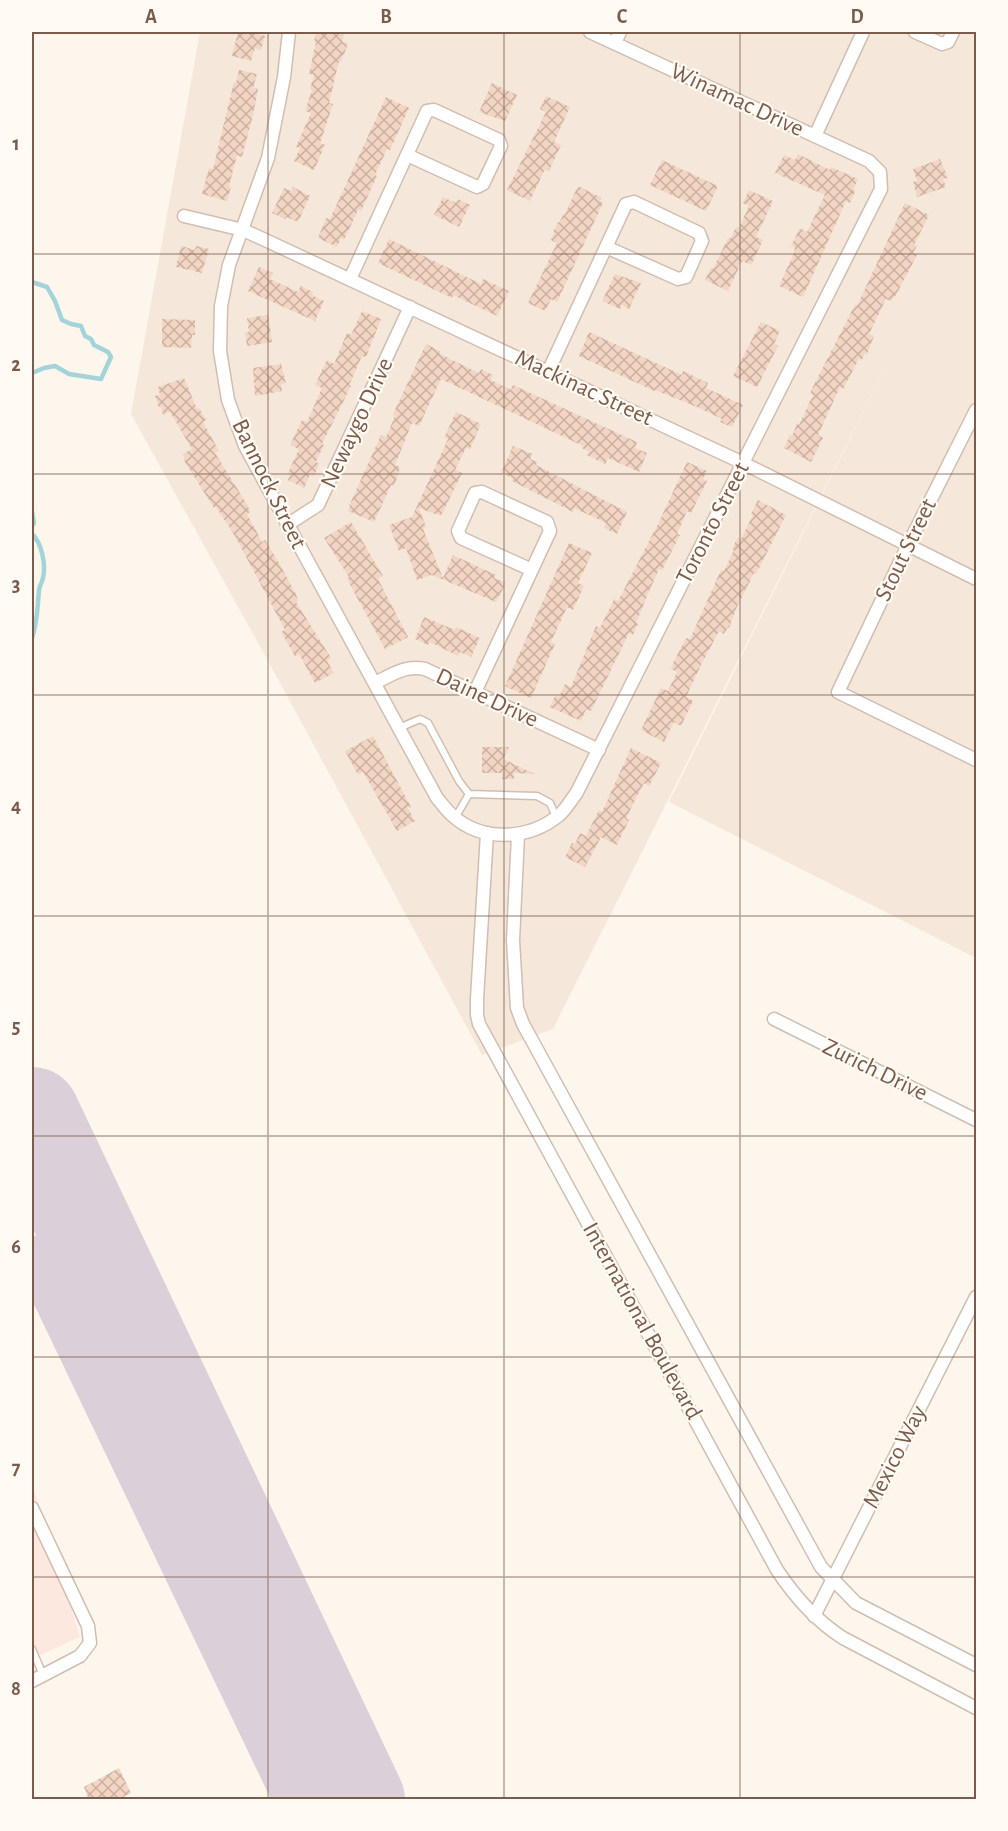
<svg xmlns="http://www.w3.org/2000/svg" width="1008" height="1831" viewBox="0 0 1008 1831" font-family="'Alegreya Sans',sans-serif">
<defs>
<pattern id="building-cross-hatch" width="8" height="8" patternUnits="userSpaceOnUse" patternTransform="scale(1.5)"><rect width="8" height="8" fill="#f3d5c3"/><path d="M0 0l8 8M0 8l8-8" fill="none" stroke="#cab0a1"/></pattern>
</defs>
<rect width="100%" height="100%" fill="#fdf6ec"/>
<path fill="#f5e8da" d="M200,32H976V958L669,802L902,334L553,1029L482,1055L267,659L131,414Z"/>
<path fill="#fde8e0" d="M32,1484L80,1637L32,1659Z"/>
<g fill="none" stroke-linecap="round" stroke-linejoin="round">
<g stroke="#a5d3da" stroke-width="4.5">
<path d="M32,282L47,287L55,301L62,320L71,324L81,326L85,336L91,339L94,345L108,352L111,357L101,379L69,374L55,366L44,368L32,373"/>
<path d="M32,512L34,523L32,526"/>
<path d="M32,534C42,543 46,565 43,578C42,583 39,586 39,591C37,610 38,619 32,638"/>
</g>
<path stroke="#dbcfda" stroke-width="39" d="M32,1255L293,1800"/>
<path stroke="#dbcfda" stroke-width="96" d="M32,1115L357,1800"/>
</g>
<g fill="url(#building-cross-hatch)">
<path d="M238,32H259L258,34L265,36L261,50L255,48L251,61L232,56Z"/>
<path d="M316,32H333L344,34L342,42L348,43L344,55L343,54L341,62L339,61L329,103L333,104L320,143L325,145L314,170L294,161L300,148L296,147L311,113L305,111L312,90L310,89L314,75L309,74L316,42H314Z"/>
<path d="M239,70L257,74L253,88L258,89L253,115L242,157L237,155L229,186L231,187L227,201L202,194L209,168L213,169L234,82L236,83Z"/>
<path d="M492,83L517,95L505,121L479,112Z"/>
<path d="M546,96L570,107L554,142L561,145L549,171L545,169L530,201L507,190L546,112L540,109Z"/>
<path d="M386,97L409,108L390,150L387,149L375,175L377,176L361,211L358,210L344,240L341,238L337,247L318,238L326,218L330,219Z"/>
<path d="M798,154L830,170L831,167L858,179L853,190L855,192L850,203L846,201L803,297L779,286L793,255L795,248L791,246L800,228L807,232L825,195L775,173L784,155L795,160Z"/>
<path d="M940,159L948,178L943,179L946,187L917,197L913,182L917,181L913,169Z"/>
<path d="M662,160L718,186L706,211L650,185Z"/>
<path d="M578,186L602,198L600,202L603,203L557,302L551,299L545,311L528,303L557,243L551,240L554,233L553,232L558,222L559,223L563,215L564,216Z"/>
<path d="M293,187L310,196L298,222L287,217L285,219L272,213L284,188L291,191Z"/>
<path d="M749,190L773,201L756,237L763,240L751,265L742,261L728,291L705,280L711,268L713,269L728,238L730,239L736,227L739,228L749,206L743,203Z"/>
<path d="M443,197L456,203L458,199L470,205L459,227L434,215Z"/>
<path d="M905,203L929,215L914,245L917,246L913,253L917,255L896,295L891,301L886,299L869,334L874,336L867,354L865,353L862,360L859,359L843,389L840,387L818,435L823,438L811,462L784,448L790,435L792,436L797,424L799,425L813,395L810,393L816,381L855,305L857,306Z"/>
<path d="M389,239L481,284L483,279L509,291L497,316L453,295L452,298L378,263Z"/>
<path d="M181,246L195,250L196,246L209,249L202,273L176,267Z"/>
<path d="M259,267L273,273L270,279L298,292L301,286L313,292L312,295L324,301L315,321L248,291Z"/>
<path d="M615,274L641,283L629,309L622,305L620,309L602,301Z"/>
<path d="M362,311L381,319L366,357L362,356L349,385L351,386L322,444L324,445L316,462L319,464L314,476L310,475L304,488L288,480L290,474L288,473L299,449L290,445L302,420L307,422L322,388L315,385L327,360L334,364L347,333L351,335Z"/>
<path d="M268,315L272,342L247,346L245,333L249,332L247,318Z"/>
<path d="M162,319L195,320V335H192L191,348L162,347Z"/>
<path d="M761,322L780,331L774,344L778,346L757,387L733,376Z"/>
<path d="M589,332L682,375L683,371L708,383L706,388L743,405L732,427L720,422L722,419L697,407L655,390L654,391L579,356Z"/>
<path d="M426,344L440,351L439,353L450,359L479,373L481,369L493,375L491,380L511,390L513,385L637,442L635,448L647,453L639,472L608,458L605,464L587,455L589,452L582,448L583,446L441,379L419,426L412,423L395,465L400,467L398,475L394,486L391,485L374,522L348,511L350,506H349L381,435L386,437L395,416L393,415L395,410Z"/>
<path d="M281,364L286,383L281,384L282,391L255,396L253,368Z"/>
<path d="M184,378L197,409L199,408L206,420L203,422L219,451L215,453L248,506L250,512L247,514L262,542L265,540L279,563L296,594L298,601L296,602L331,658L327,661L334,673L315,683L299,654L295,656L281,632L285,630L235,536L216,507L214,508L185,462L183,454L192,449L170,412L163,415L161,407L159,408L155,396L160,395L158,387Z"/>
<path d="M456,412L481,424L470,449L466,448L455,470L462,473L441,516L419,508L426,527L423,529L443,578L453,555L496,575L494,578L506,583L496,602L432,575L417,580L406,548L399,551L389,525L412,517L448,439L444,438Z"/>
<path d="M513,446L533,454L530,459L537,462L536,465L627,512L617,534L604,528L606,523L574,508L573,512L512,481L513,478L501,473Z"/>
<path d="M687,462L707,471L703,479L707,481L691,513L687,511L677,534L680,535L662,570L659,569L648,594L636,623L638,624L633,635L629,633L591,711L586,709L581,721L550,707L555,696L559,697L565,684L571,687L596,626L600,628L614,599L618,601L658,524Z"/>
<path d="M758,500L786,515L756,574L754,573L736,609L729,628L728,627L724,634L719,631L700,667L686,697L693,701L681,726L674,722L664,742L641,730L661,688L668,691L677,672L671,669L673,663L686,638L690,639L721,570L724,571L734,550L732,549L738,537L741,539L753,515L751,514Z"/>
<path d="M351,522L383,576L378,579L408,637L385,649L347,579L349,577L324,538Z"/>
<path d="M569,543L592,553L578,583L584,586L573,610L567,607L551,642L555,644L531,698L505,686Z"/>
<path d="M424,617L455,630L456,627L480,638L471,657L460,652L458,656L430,642L428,645L415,639Z"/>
<path d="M373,736L411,807L408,808L415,821L397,831L363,772L358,775L345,751Z"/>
<path d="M482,747H509L503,759L535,774L514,773V779H502V773H482Z"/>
<path d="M631,748L661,763L649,786L644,783L626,818L629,820L617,845L601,837L585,867L565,857L572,843L575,844L580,833L586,836L599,810L602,812Z"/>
<path d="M119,1768L131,1793L117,1800H89L84,1787Z"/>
</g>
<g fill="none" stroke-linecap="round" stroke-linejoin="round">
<defs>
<g id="service">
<path d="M399,728L420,719L428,723L459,781L469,794L537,796L550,803L556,817"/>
<path d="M455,818L469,794"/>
<path d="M32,1649L43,1675"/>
</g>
<g id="minor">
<path d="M289,32L284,77L268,158L229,265L221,306L220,351L228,400L245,446L437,798C442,804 447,811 453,816C482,842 528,840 558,816C565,811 570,801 576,794L881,189L880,172L869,161L590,32"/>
<path d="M915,32L942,44L948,42L953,32"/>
<path d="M615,43L620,32"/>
<path d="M815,136L863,32"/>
<path d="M184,216L243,230L263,239L743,463L976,579"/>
<path d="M350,279L427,111L434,110L499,140L501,146L483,184L477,187L407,155"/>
<path d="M548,372L626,204L634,202L699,233L702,241L686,277L678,279L606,247"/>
<path d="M976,410L908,545L838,692L976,760"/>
<path d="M287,525L318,505L410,307"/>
<path d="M375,683C393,674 405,665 425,669L599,750"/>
<path d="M475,692L550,531L547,522L482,492L475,493L458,531L461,538L532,570"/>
<path d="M487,833L477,999V1015L479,1024L777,1570C795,1597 815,1620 843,1638L976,1708"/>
<path d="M518,835L513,940L517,1008L523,1024L821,1567L856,1603L976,1665"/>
<path d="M774,1019L976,1120"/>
<path d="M32,1508L88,1626L90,1643L80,1656L32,1681"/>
<path d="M814,1616L976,1297"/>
</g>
</defs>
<use href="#service" stroke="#d1beb0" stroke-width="9"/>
<use href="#minor" stroke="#d1beb0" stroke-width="15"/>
<use href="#service" stroke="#fff" stroke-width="6"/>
<use href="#minor" stroke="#fff" stroke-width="12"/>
</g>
<path fill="none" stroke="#7a5c4d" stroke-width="1.5" stroke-opacity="0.55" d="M268,32V1800M504,32V1800M740,32V1800M32,254H976M32,474H976M32,695H976M32,916H976M32,1136H976M32,1357H976M32,1577H976"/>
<g text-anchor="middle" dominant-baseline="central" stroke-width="4.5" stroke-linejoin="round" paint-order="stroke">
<g font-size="24" fill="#7a5c4d" stroke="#fffaf3">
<text transform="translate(737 100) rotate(25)">Winamac Drive</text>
<text transform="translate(584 388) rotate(25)">Mackinac Street</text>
<text transform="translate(357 423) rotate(-65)">Newaygo Drive</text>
<text transform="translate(269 484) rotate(64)">Bannock Street</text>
<text transform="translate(713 523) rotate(-63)">Toronto Street</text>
<text transform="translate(906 550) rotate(-64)">Stout Street</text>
<text transform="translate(487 698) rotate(25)">Daine Drive</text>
<text transform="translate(875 1070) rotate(26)">Zurich Drive</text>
<text transform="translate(642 1321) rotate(61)">International Boulevard</text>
<text transform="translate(895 1457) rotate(-63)">Mexico Way</text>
</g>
</g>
<rect width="1008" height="1831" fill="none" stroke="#fffaf3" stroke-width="66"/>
<rect x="33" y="33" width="942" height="1765" fill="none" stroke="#7a5c4d" stroke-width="2"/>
<g font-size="20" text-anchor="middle" font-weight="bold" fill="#7a5c4d">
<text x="151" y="23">A</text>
<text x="386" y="23">B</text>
<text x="622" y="23">C</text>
<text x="857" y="23">D</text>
<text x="16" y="150">1</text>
<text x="16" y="371">2</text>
<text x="16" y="591">3</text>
<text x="16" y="812">4</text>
<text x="16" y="1033">5</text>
<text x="16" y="1253">6</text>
<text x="16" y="1474">7</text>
<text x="16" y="1695">8</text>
</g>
</svg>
